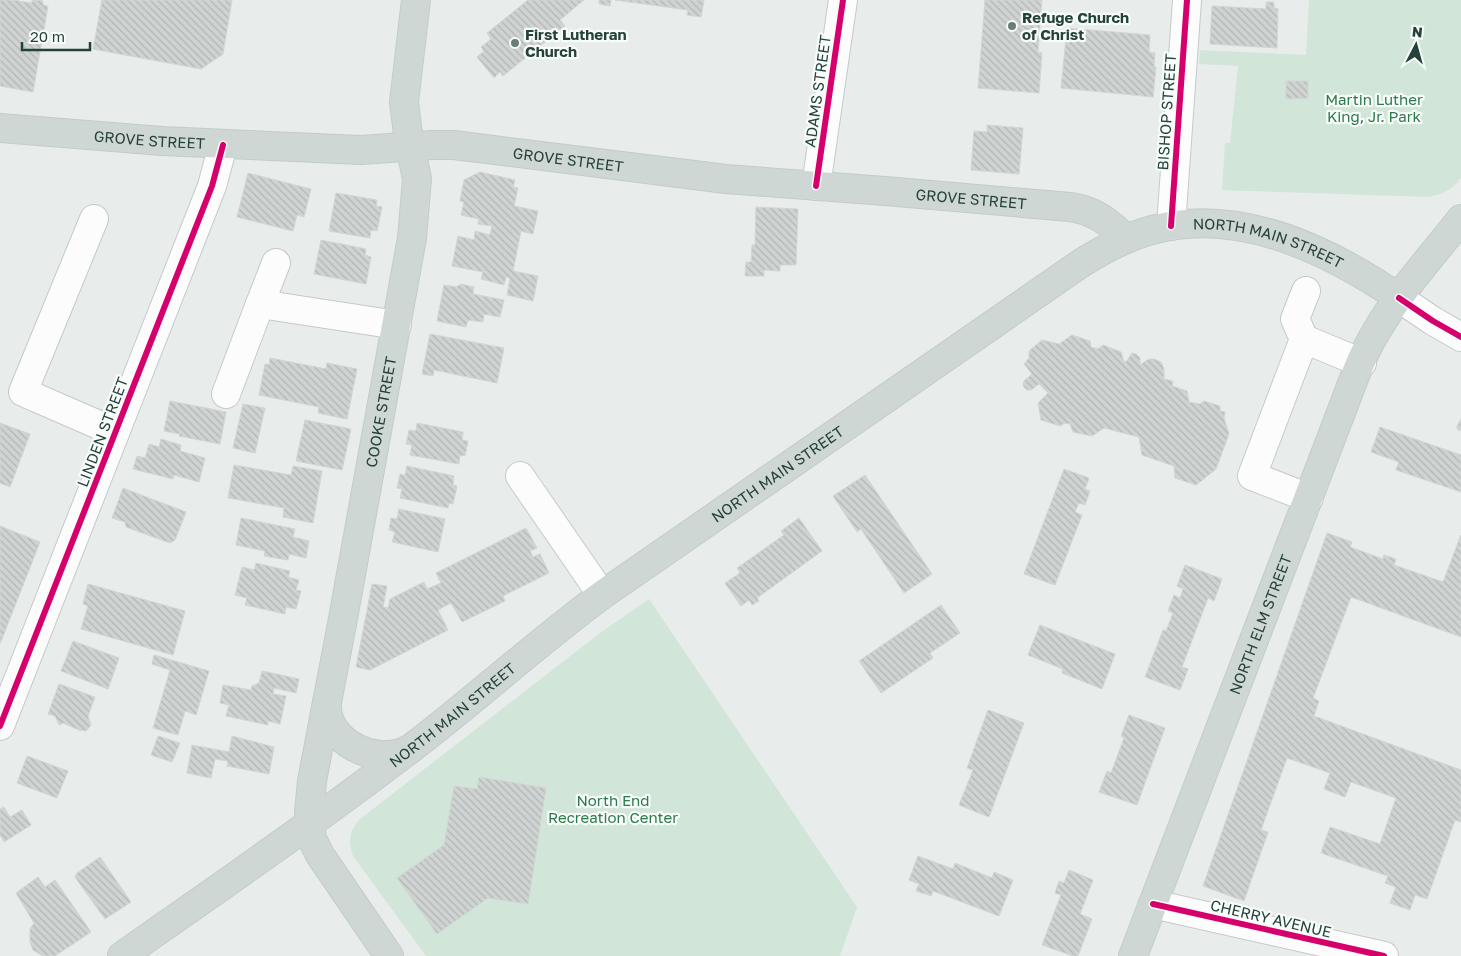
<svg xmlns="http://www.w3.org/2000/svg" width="1461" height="956" viewBox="0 0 1461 956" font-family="'Golos Text',sans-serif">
<defs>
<pattern id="building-back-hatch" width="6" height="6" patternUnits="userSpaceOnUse" patternTransform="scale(1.25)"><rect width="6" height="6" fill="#cfd4d2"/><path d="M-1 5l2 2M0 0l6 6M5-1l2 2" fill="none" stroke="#b2b7b5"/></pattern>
</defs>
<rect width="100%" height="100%" fill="#e8edeb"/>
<g fill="#d1e6d8">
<path d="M1309,0H1461V178C1452,190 1442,195 1428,197L1222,190L1225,143H1230L1238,66L1199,64L1200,50L1306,55Z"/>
<path d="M649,599L857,907L840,956H426L353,856C348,841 349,831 360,819L600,633Z"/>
</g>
<g fill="url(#building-back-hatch)" stroke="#d1d6d4">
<path d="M0,0H13L32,3V0H35L43,1V5L48,6L33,92L0,86Z"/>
<path d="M102,0H232L223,54L201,69L93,49Z"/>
<path d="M528,0H584L560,20L565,26L503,76L500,72L494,78L477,57L484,51L481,47L491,39L487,33Z"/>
<path d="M599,0H611L610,6L599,4Z"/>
<path d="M615,0H704L701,17L687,15L688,10Z"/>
<path d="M985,0H1042L1038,52L1042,53L1039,93L978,88Z"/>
<path d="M1266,2H1274V8L1278,9L1277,48L1210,44L1212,6L1266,9Z"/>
<path d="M1067,28L1150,35L1149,52L1155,53L1154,67H1156L1153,97L1061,88Z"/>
<path d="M1286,81H1308V98L1286,99Z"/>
<path d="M987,125L1023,128L1019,174L971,170L974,131L987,132Z"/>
<path d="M480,172L515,180L513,187L518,188L514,206L538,211L533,234L521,231L513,271L538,276L533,301L507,295L510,278L506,277L504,285L481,279L483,272L452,266L458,236L474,240L475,231L490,235L492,226L478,224L479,219L461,215L464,202L460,201L464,180Z"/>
<path d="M248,173L311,189L304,217L297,215L293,231L237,217Z"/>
<path d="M336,193L377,200L376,206L382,207L377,231L371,230L370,238L329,231Z"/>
<path d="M756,207L798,209L796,265H780V271L764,270V276H745L746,262H751L752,245H755Z"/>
<path d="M321,240L366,249L365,255L371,257L366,284L314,274Z"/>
<path d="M461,284L474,287L473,294L504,300L500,317L484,314L483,322L468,320L466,327L437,321L444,285L456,287Z"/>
<path d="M430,334L504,348L497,383L434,370L433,376L422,374Z"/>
<path d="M1072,335L1090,341L1091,347L1098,349L1103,345L1121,352L1124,362L1127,361L1132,353L1136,354L1140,358V365L1149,359H1154L1161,362L1164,369V379L1173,381L1172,386L1187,391L1189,402L1200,404L1204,401L1220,406V411L1225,412L1224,418L1229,434L1216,469L1196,485L1175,478L1174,466L1142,455L1139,437L1104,428L1092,436L1073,432L1070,424L1065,423L1060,426L1041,420L1038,403L1048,393L1039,384L1031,390H1027L1023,386L1024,381L1032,374L1024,364L1029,358V351L1042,340L1059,344Z"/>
<path d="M270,358L326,369L327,363L357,369L347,419L318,413L319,407L259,395L265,364L269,365Z"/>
<path d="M170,401L226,412L220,444L179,436L180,434L164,431Z"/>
<path d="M243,404L265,408L255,453L233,448Z"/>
<path d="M1461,419V431L1457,429V426Z"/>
<path d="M305,420L351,429L342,470L296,461Z"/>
<path d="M0,423L30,434L10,487L0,483Z"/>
<path d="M417,423L463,432L462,440L468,441L465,456L460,455L459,464L410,455L412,445L406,444L409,430L416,431Z"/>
<path d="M1380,427L1461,455V492L1396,470L1399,462L1371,452Z"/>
<path d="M161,439L181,445L180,451L205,458L199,482L174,475L173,479L133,469L137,456L145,458L149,444L159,447Z"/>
<path d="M234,465L291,475L293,466L322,471L313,523L283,517L284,508L228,498Z"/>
<path d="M407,466L454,476L453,485L457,486L453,504L449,503L448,508L400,498L402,489L397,488L400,474L405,475Z"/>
<path d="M1064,469L1089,478L1085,489L1090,491L1085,505L1079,503L1075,512L1082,515L1055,585L1024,574Z"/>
<path d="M865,475L932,574L904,593L861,529L857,532L833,496Z"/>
<path d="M123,488L186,512L175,540L170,543L126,527L125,522L112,518Z"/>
<path d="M399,509L445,519L438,552L392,542L395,532L389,530L391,518L397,519Z"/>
<path d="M241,518L295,529L293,537L309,541L306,558L289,554L288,560L264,556L265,551L236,545Z"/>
<path d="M799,518L822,551L757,598L759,601L752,605L749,600L741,606L725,583L740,573L737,568L784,535L781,531Z"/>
<path d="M0,526L40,542L0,644Z"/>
<path d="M526,528L537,548L530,551L533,557L540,554L549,573L503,596L505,601L462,622L451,603L438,610L448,630L370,670L356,667L372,584L387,586L383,607L388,608L390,599L424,582L427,589L441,583L436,573Z"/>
<path d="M1327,533L1352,542L1350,547L1383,559L1384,555L1396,559L1394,565L1443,582L1461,535V637L1351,597L1313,698L1319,701L1314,716L1461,770V822L1455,820L1427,899L1415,895L1410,910L1390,903L1396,887L1385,883L1388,876L1321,853L1330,827L1380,844L1396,798L1351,782L1345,797L1324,789L1330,773L1287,758L1261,830L1268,832L1244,901L1203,886Z"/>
<path d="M256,563L290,571L288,577L299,580L296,590L301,591L296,609L286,607L285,614L245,605L247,598L235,595L242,567L254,570Z"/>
<path d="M1185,565L1222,579L1214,601L1208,598L1182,667L1188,669L1180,690L1145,677L1163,630L1166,631L1173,613L1168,611L1174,595L1180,598L1183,589L1177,586Z"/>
<path d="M88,584L185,611L173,655L81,629L88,606L83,604Z"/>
<path d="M941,605L960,633L930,653L933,658L881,693L859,661Z"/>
<path d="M1040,625L1115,654L1102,689L1062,673L1063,669L1028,655Z"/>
<path d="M73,641L119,658L108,689L61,671Z"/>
<path d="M154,655L209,671L196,715L185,711L178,735L153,728L170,670L152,664Z"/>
<path d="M262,671L299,679L296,693L274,688L273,694L286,696L280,724L268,721V725L226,716L229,705L220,703L223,685L251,690L252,686L259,683Z"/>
<path d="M59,684L95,697L88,716L91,725L86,731L79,730L63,723L59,725L55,716L48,714Z"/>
<path d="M988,710L1024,723L989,817L959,805L973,770L967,768Z"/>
<path d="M1129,715L1165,728L1137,805L1099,792L1107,771L1111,773L1124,738L1121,736Z"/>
<path d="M158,736L180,743L172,762L151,755Z"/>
<path d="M232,736L274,747L269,774L227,766L228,761L215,759L211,778L187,773L192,745L229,752Z"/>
<path d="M27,756L68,771L57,798L17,783Z"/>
<path d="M479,777L546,788L528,904L488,898L437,934L397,878L444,845L454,786L477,789Z"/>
<path d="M4,807L10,817L22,810L31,825L4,842L0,835V809Z"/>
<path d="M918,856L953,869L955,863L992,878L994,872L1013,880L999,916L933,891L931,896L916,891L919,884L909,880Z"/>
<path d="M100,857L131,902L105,919L75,877L77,873Z"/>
<path d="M1069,870L1093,880L1080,914L1092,919L1078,956H1073L1042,945L1061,895L1055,893L1059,881L1064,883Z"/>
<path d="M38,877L45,887L55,880L91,932L55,956H43L33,950L30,942V929L34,923L16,893Z"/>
</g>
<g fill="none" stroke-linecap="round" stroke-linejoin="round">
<defs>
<g id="minor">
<path d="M816,186L843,0"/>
<path d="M94,219L23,392L115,432"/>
<path d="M1171,226L1187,0"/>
<path d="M1399,298L1433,321L1461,337"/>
<path d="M260,304L276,263"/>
<path d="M1304,339L1295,319L1306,291"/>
<path d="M226,394L260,304L397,325"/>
<path d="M520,476L602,595"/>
<path d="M1309,498L1252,476L1304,339L1362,363"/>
<path d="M0,726L212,186L223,145"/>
<path d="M1153,904L1384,956"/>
</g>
<g id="major">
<path id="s1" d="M0,128L162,141L361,150L432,145H454L726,179L885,191L1070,207C1094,210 1109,222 1126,239"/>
<path d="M327,702C324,742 376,767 410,749"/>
<path id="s2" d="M122,956C220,887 319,819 414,746C478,697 537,643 602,595L1080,264C1102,250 1126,237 1152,230C1239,206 1329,250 1399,298"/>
<path id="s3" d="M389,956L320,855L312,839L310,823L309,812L312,781L342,624L412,238L417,179L408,134L404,102L416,0"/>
<path id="s4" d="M1133,956L1337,423C1349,393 1359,360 1376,332C1399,292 1432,256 1461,219"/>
</g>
</defs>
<use href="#minor" stroke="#c5cac8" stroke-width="30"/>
<use href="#major" stroke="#c3ccc9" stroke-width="30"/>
<use href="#minor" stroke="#fcfcfc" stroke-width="28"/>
<use href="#major" stroke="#cfd7d5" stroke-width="28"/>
<defs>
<g id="cycleway">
<path d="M816,186L843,0"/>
<path d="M1171,226L1187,0"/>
<path d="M1399,298L1433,321L1461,337"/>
<path d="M0,726L212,186L223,145"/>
<path d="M1153,904L1384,956"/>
</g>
</defs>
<use href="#cycleway" stroke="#f7fbf9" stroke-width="9"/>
<use href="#cycleway" stroke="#d6006c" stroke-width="6"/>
</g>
<g fill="#697e78" stroke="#f7fbf9" stroke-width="2">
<circle cx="1012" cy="26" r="5"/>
<circle cx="515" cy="43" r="5"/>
</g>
<g text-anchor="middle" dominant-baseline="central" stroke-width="4.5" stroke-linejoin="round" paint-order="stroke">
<g font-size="15" font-weight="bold" fill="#24423a" stroke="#f7fbf9" text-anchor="start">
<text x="1022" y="17">Refuge Church<tspan x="1022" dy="17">of Christ</tspan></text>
<text x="525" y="34">First Lutheran<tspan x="525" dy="17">Church</tspan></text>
</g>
<g font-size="15" fill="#24423a" stroke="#f7fbf9">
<text transform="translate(817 91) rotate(-82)">ADAMS STREET</text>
<text transform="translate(1166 112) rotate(-86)">BISHOP STREET</text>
<text stroke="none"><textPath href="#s1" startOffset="150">GROVE STREET</textPath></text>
<text stroke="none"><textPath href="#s1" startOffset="570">GROVE STREET</textPath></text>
<text stroke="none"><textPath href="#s1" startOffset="975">GROVE STREET</textPath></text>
<text stroke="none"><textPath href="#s2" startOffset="1382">NORTH MAIN STREET</textPath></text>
<text stroke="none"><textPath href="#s3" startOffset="574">COOKE STREET</textPath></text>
<text transform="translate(102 432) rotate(-69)">LINDEN STREET</text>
<text stroke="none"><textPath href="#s2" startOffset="814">NORTH MAIN STREET</textPath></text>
<text stroke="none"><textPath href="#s4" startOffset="355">NORTH ELM STREET</textPath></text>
<text stroke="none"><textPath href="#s2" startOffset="409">NORTH MAIN STREET</textPath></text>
<text transform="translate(1271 918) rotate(13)">CHERRY AVENUE</text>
</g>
<g font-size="15" fill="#2d7a4b" stroke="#f7fbf9">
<text x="1374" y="99">Martin Luther<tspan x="1374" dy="17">King, Jr. Park</tspan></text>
<text x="613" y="800">North End<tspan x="613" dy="17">Recreation Center</tspan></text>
</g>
</g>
<g transform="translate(1416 45) rotate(6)" stroke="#f7fbf9" stroke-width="4" paint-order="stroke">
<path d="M0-4L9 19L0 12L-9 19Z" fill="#24423a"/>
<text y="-8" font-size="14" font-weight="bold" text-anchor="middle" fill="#24423a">N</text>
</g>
<path d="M22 42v8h68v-8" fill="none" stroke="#24423a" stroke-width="2.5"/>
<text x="30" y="42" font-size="15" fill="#24423a" stroke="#f7fbf9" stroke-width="4" paint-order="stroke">20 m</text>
</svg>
